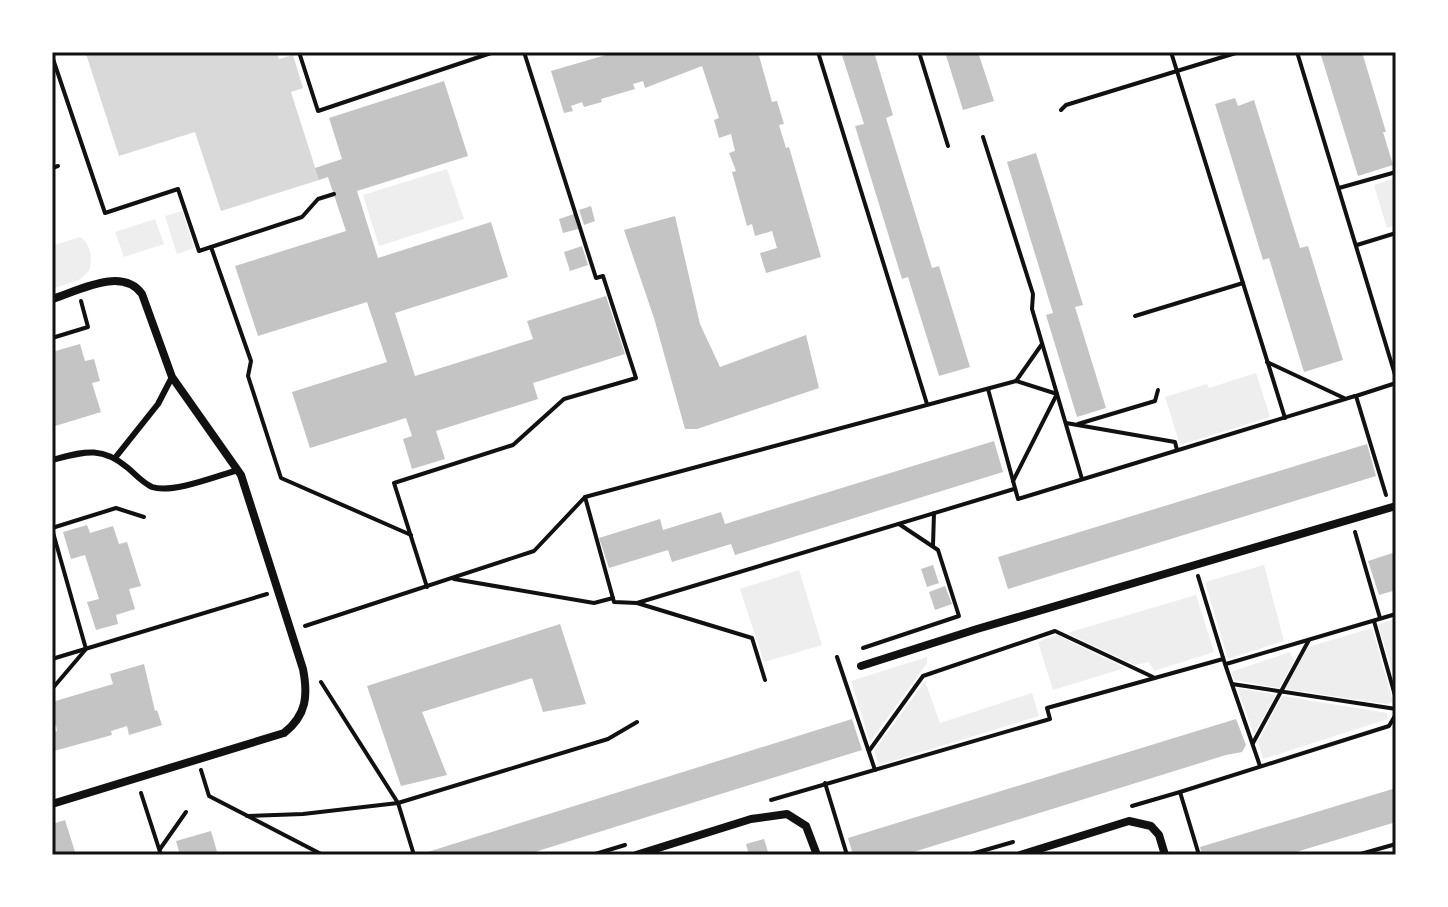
<svg xmlns="http://www.w3.org/2000/svg" width="1448" height="907" viewBox="0 0 1448 907" font-family="Merriweather,serif">
<rect width="100%" height="100%" fill="#fff"/>
<g fill="#eee">
<path d="M447,169L464,219L379,246L363,195Z"/>
<path d="M1396,178V225L1387,228L1374,185Z"/>
<path d="M182,211L194,248L177,254L165,216Z"/>
<path d="M155,219L164,244L124,257L115,232Z"/>
<path d="M80,237C91,244 93,260 89,271L79,280L52,289V246Z"/>
<path d="M1256,373L1270,417L1180,445L1165,397L1207,384L1209,388Z"/>
<path d="M1264,565L1284,641L1228,659L1205,582Z"/>
<path d="M799,570L822,645L764,662L740,589Z"/>
<path d="M1196,595L1214,652L1154,671L1149,662L1135,665L1067,633Z"/>
<path d="M1396,619V684L1378,624Z"/>
<path d="M1372,628L1393,702L1387,704L1285,689L1308,647Z"/>
<path d="M1057,635L1125,668L1053,690L1038,642Z"/>
<path d="M1290,652L1294,661L1279,688L1234,680L1231,672Z"/>
<path d="M927,657V663L870,742L851,681Z"/>
<path d="M925,681L940,723L1032,693L1039,716L879,765L874,751Z"/>
<path d="M1237,688L1276,695L1254,734Z"/>
<path d="M1282,696L1387,713L1388,719L1263,759L1258,742Z"/>
</g>
<path fill="#d9d9d9" d="M93,52H276L279,59L293,55L303,88L291,92L319,180L221,211L195,132L119,156L86,54Z"/>
<g fill="#c4c4c4">
<path d="M616,52H758L772,102L777,101L784,124L779,125L786,148L789,147L821,257L766,273L760,253L777,248L772,231L755,236L752,224L747,226L732,172L736,171L729,153L735,151L731,134L719,138L714,120L719,118L702,66L645,88L643,81L633,84L635,89L601,99L602,102L584,107L582,102L571,106L573,111L564,113L551,71Z"/>
<path d="M841,52H874L893,115L886,118L932,268L939,266L970,367L939,376L908,277L902,279L855,126L864,124Z"/>
<path d="M945,52H978L994,101L963,110Z"/>
<path d="M1320,52H1362L1386,132H1383L1393,165L1358,176Z"/>
<path d="M444,81L468,156L357,191L378,258L491,222L508,277L395,313L415,376L533,339L527,321L606,296L625,354L533,383L538,399L436,431L445,459L412,469L403,439L412,436L406,418L310,448L292,392L387,362L367,302L258,336L235,266L346,231L328,177L319,180L315,168L342,159L329,118Z"/>
<path d="M1235,98L1238,106L1254,100L1300,248L1308,246L1343,360L1304,372L1269,258L1263,260L1215,104Z"/>
<path d="M1036,153L1083,305L1075,307L1106,408L1077,417L1046,315L1053,313L1007,162Z"/>
<path d="M591,206L595,221L584,225L579,210Z"/>
<path d="M574,214L578,229L563,233L559,219Z"/>
<path d="M675,216L700,324L720,367L806,335L819,388L697,429H685L654,318L624,230Z"/>
<path d="M582,246L588,265L570,271L564,252Z"/>
<path d="M80,344L85,361L94,359L100,381L92,383L101,412L52,427V352Z"/>
<path d="M994,441L1003,472L735,555L731,544L672,562L668,550L609,568L599,538L660,519L663,530L721,512L725,524Z"/>
<path d="M1367,444L1376,476L1008,589L998,557Z"/>
<path d="M87,525L90,533L113,526L119,544L127,542L141,586L129,589L135,609L116,615L118,624L96,630L87,602L99,599L85,555L71,559L63,532Z"/>
<path d="M1396,552V590L1379,595L1368,561Z"/>
<path d="M933,565L939,583L927,587L921,569Z"/>
<path d="M945,586L952,604L935,610L929,592Z"/>
<path d="M560,624L586,704L543,712L532,678L422,712L447,775L401,786L367,686Z"/>
<path d="M144,664L155,711L157,710L162,725L129,735L127,726L111,731L112,735L54,751L52,732L57,731L56,725L52,726V702L113,684L110,674Z"/>
<path d="M852,719L862,750L525,855H418Z"/>
<path d="M1236,719L1246,745L1242,752L1226,755L904,855H853L848,838Z"/>
<path d="M1396,788V822L1286,855H1202L1200,847Z"/>
<path d="M65,820L76,855H52V824Z"/>
<path d="M211,831L218,855H180L176,841Z"/>
<path d="M764,839L769,855H749L746,844Z"/>
</g>
<g fill="none" stroke-linecap="round" stroke-linejoin="round">
<g stroke="#111" stroke-width="4">
<path d="M299,52L318,111L494,52"/>
<path d="M818,52L927,404"/>
<path d="M919,52L948,146"/>
<path d="M1171,52L1285,418"/>
<path d="M1297,52L1396,378"/>
<path d="M52,56L105,213L178,189L199,251L302,217L318,199L334,194"/>
<path d="M1061,110L1066,105L1239,52"/>
<path d="M983,137L1033,294L1032,309L1082,479"/>
<path d="M52,168L58,166"/>
<path d="M1339,188L1396,172"/>
<path d="M1357,245L1396,233"/>
<path d="M211,247L251,361L248,376L281,478L411,535"/>
<path d="M1135,316L1243,283"/>
<path d="M52,338L88,327L81,301"/>
<path d="M1267,362L1344,398"/>
<path d="M1016,381L1042,344"/>
<path d="M988,389L1018,499L1355,396"/>
<path d="M1066,423L1175,442L1177,450"/>
<path d="M1078,424L1155,401L1158,390"/>
<path d="M1386,495L1356,396L1396,383"/>
<path d="M585,497L614,602L637,603L752,638L765,680"/>
<path d="M52,528L116,508L144,517"/>
<path d="M52,529L86,649L52,689"/>
<path d="M1355,532L1380,618"/>
<path d="M933,545L934,513"/>
<path d="M1198,576L1225,664L1260,766"/>
<path d="M454,579L594,603L613,598"/>
<path d="M427,587L394,483L513,445L564,399L636,378L603,276L596,278L524,52"/>
<path d="M637,603L1014,489"/>
<path d="M1374,621L1396,699"/>
<path d="M305,626L534,551L585,497L1016,381L1057,394L1013,481"/>
<path d="M863,648L959,616L938,550L899,524"/>
<path d="M837,657L875,770"/>
<path d="M52,659L267,594"/>
<path d="M1226,664L1396,614"/>
<path d="M321,682L398,803L414,855"/>
<path d="M1232,684L1396,709"/>
<path d="M1253,743L1309,640"/>
<path d="M869,751L923,676L1055,631L1153,677"/>
<path d="M201,770L209,796L323,855"/>
<path d="M825,783L847,855"/>
<path d="M141,793L161,855"/>
<path d="M771,800L1050,719L1047,708L1223,659"/>
<path d="M1132,806L1180,792"/>
<path d="M247,816L303,814L398,803L608,739L637,722"/>
<path d="M160,849L186,812"/>
<path d="M592,855L625,845"/>
<path d="M968,855L1013,842"/>
<path d="M1199,855L1180,792L1389,726L1396,714"/>
<path d="M1357,855L1396,844"/>
</g>
<g stroke="#111" stroke-width="6">
<path d="M115,458L158,404L172,377"/>
<path d="M52,460C83,452 101,445 128,468C135,474 143,483 152,487C172,494 217,476 238,470"/>
</g>
<g stroke="#111" stroke-width="8">
<path d="M52,299C78,291 122,266 142,294L172,377L241,475L303,669C308,695 307,715 284,733L52,804"/>
<path d="M861,666L977,629L1396,506"/>
<path d="M636,855L751,819L787,814L806,826L817,855"/>
<path d="M1020,855L1129,821L1151,826L1159,835L1165,855"/>
</g>
</g>
<rect width="1448" height="907" fill="none" stroke="#ffffff" stroke-width="108"/>
<rect x="54" y="54" width="1340" height="799" fill="none" stroke="#111" stroke-width="3"/>
</svg>
